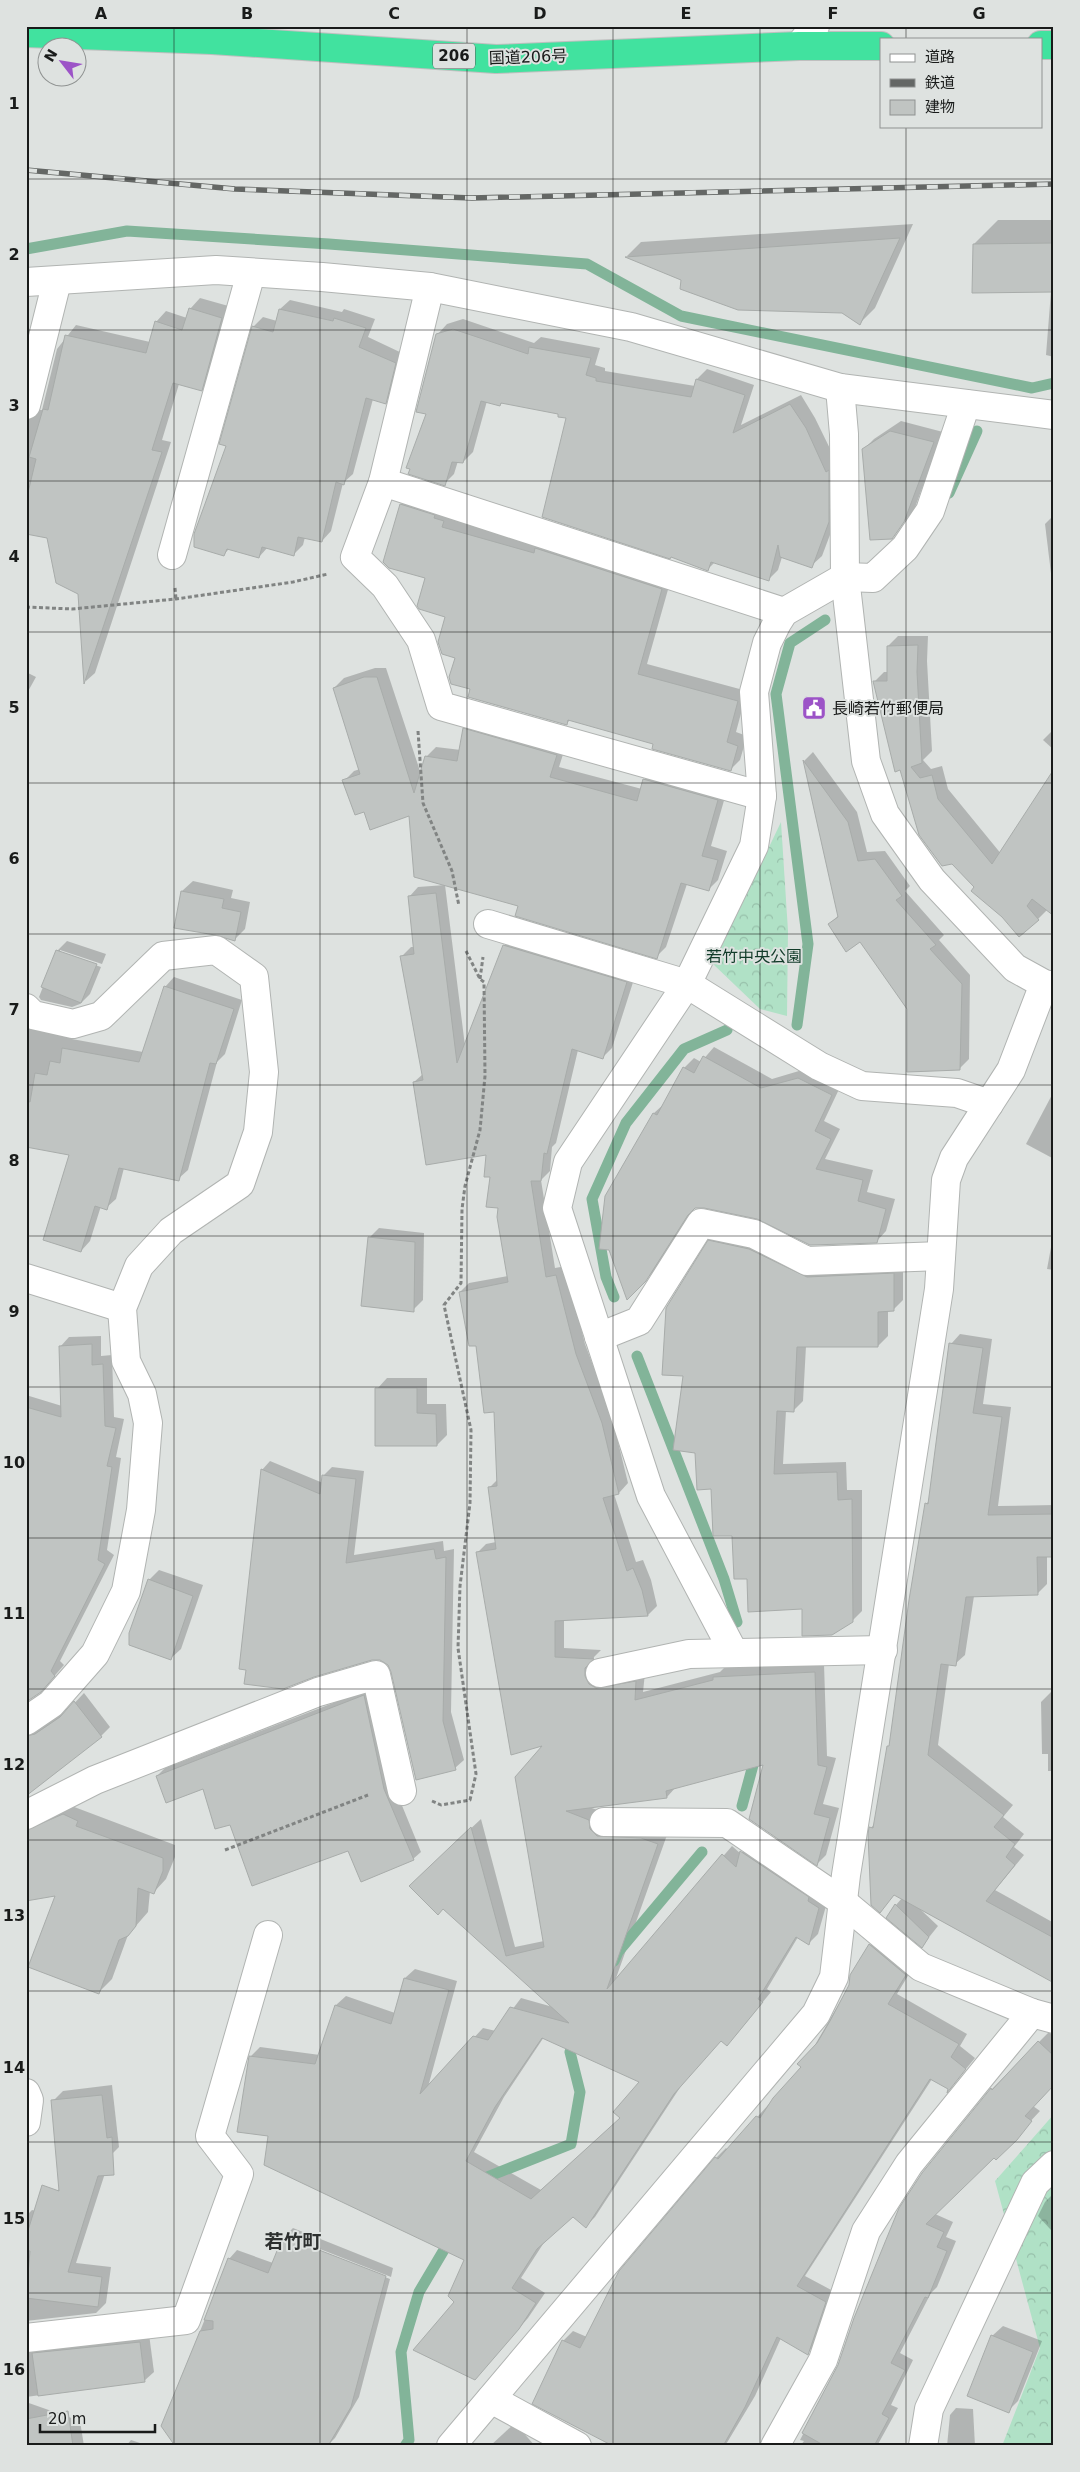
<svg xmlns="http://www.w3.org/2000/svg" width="1080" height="2472" viewBox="0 0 1080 2472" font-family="'DejaVu Sans','Noto Sans JP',sans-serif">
<defs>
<pattern id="forest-crowns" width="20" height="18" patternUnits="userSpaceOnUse" patternTransform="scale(1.25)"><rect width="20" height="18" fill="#b0e1c6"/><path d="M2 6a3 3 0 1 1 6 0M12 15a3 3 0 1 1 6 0" fill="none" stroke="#97c0aa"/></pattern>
</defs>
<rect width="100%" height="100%" fill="#dee2e0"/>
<g fill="url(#forest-crowns)">
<path d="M781,822L788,931L787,1016L760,1009L713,964Z"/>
<path d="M1054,2114V2446H1002L1040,2348L995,2181Z"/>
</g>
<g fill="#0003" fill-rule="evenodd">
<path d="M998,220H1054V357L1046,355L1051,291L974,244Z"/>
<path d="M913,224L875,308L860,323L842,312L682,280L627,256L641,242Z"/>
<path d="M200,298L232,307L212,379L201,390L179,384L162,440L171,442L95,673L86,681L79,594L48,537L26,533V407L32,410H42L57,349L76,325L150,342L156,322L166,311L187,318L190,309Z"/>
<path d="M290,300L342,312L344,309L375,319L368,337L404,354L395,392L385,402L373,399L353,474L343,483L331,531L322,541L305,537L303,545L293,555L268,547L259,557L229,549L224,554L228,445L253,327L263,317L277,321L280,309Z"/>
<path d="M463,319L534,343L541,337L600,348L595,365L605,368V371L695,386L697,379L707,369L754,385L741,425L801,395L815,418L837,463L839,511L822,556L811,566L782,557L778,570L768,580L715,562L708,569L671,556L567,417L560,413L503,402L500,405L487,401L473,452L463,462L458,461L454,474L444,484L428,414L437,335L447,324Z"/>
<path d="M26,329L35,331L26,372V342L32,344V341L26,340Z"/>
<path d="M901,421L943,432L914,510L891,538L864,449L874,439Z"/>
<path d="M411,494L671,579L647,664L747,691L736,732L747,736L740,760L730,770L654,743L571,719L566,724L471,688L456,657L447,616L426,578L401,504Z"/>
<path d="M1054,515V590H1053L1045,524Z"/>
<path d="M898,636H928L927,661L932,751L923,760L931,769L942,766L948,789L1047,910L1038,919L976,887L900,769L896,770L874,682L884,672H888V646Z"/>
<path d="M375,668H386L421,774L426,757L436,747L461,750L464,729L474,719L566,745L559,767L642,789L644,780L654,770L727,790L711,846L727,851L718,880L708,890L687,884L666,947L656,957L520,905L410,814L365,811L344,781L354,771L360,769L334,688L344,678Z"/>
<path d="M26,672L36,677L26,695Z"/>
<path d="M1054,729V750L1043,740Z"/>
<path d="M813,752L857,812L867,852L885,851L910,886L905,891L944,935L939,940L970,975L969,1059L960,1068L909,1009L860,940L829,924L839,915L804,761Z"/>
<path d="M193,881L233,890L231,898L250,902L245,929L235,939L182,891Z"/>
<path d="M445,885L465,1046L504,946L514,936L636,973L612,1048L603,1057L578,1050L556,1143L552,1147L550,1171L541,1180L555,1268L566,1266L585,1344L611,1413L628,1483L619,1493L614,1494L636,1562L643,1560L651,1580L657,1606L648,1615L564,1619V1648L601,1650L594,1657L593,1666L645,1673L643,1692L720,1672L724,1668L824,1664L827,1756L836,1758L823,1804L839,1808L826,1855L817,1864L765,1763L676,1787L667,1797L589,1807L667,1835L615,1981L732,1846L741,1854L751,1843L828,1899L818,1934L809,1943L798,1937L767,1989L771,1992L736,2035L727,2044L721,2040L683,2083L595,2217L586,2226L573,2215L545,2241L521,2278L545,2293L528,2318L484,2369L456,2302L465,2260L270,2135L251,2056L260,2047L320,2055L336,2005L346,1996L395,2013L405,1978L415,1969L457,1981L428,2087L483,2028L496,2031L521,1998L553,2007L420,1876L481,1819L515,1947L544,1941L546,1744L477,1553L486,1544L496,1542L489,1488L498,1479L495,1410L460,1292L469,1283L508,1276L499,1207L488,1154L414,1082L423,1074L401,957L411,947H415L409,897L418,887ZM544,2037L641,2082L621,2118L541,2190L474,2152L504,2097Z"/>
<path d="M67,941L106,954L102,964L60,950V953L101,967L90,994L80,1004L72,1007L41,1000L39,997L57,951Z"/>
<path d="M174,977L242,1000L225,1054L217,1062L188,1170L178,1179L124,1168L116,1199L106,1208L101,1206L90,1241L81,1251L71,1154L26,1145V1011L76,1030L72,1039L143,1052L165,987Z"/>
<path d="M714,1047L772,1079L809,1068L841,1085L824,1121L840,1129L825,1159L873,1170L867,1192L895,1199L886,1231L876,1242L704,1206L695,1207L656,1269L628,1298L606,1197L654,1113L664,1104L684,1068L694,1058L701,1062Z"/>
<path d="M1054,1091V1159L1026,1144Z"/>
<path d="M379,1228L424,1233L423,1300L413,1310L369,1238Z"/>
<path d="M720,1231L903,1264V1300L893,1310H888V1336L878,1346H806L803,1401L793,1411H786L783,1464L846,1462L847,1490H862V1611L852,1621L803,1608L748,1578L734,1534L709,1241Z"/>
<path d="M1054,1231V1270L1047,1269Z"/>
<path d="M960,1334L992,1339L983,1404L1011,1407L998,1506L1054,1505V1555L1047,1556V1584L1037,1594L974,1596L965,1655L955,1664H949L938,1745L1013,1805L1003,1817L1024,1834L1014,1847L1024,1855L995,1890L1054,1923V1982L920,1909L938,1926L922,1946L896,1905L902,1898L895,1894L880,1911L871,1828L875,1823L888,1747L891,1744L926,1504L930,1500L951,1344Z"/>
<path d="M101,1336V1356L112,1355L114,1417L124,1419L116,1457L121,1458L107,1550L114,1555L60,1661L64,1665L50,1681L26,1597V1395L62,1406L60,1347L69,1337Z"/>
<path d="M387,1378H427V1404H446L447,1435L437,1445L377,1389Z"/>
<path d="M270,1461L323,1483L324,1475L332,1467L364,1471L354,1555L443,1541L444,1551L454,1549L451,1712L464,1760L455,1768L262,1470Z"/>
<path d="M159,1570L203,1585L181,1649L170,1659L149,1580Z"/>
<path d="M372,1688L392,1781L421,1852L413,1859L349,1850L231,1823L204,1787L157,1776L165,1768Z"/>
<path d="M1051,1692H1054V1771H1048V1754H1042L1041,1702Z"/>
<path d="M84,1693L110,1727L101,1736L26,1789V1724L38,1728L69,1709Z"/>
<path d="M69,1805L175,1845V1857L166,1879L154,1892L150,1891L148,1912L128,1935L112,1979L99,1992L57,1894L48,1823L60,1810Z"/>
<path d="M880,1935L915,1964L897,1994L967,2034L960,2046L975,2058L950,2088L932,2079L805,2276L835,2292L818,2342L808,2352L781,2338L755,2396L725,2446H615L534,2403L563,2341L573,2331L587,2337L716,2158L726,2148L728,2150L802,2067L850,1985L851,1976L870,1945Z"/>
<path d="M1049,2032L1054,2037V2084L1033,2106L1040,2111L996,2158L994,2156L935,2214L953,2222L946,2237L956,2241L937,2287L931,2293L900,2353L913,2360L891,2405L898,2408L877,2446H800L804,2441L800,2440L836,2371L923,2174L992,2089Z"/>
<path d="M112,2085L119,2147L109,2157L53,2101L63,2091Z"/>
<path d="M108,2164L76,2263L111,2267L106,2303L96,2313L26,2321V2216L32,2210L36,2211L48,2195Z"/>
<path d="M1054,2193V2228L1051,2230L1038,2216L1045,2202Z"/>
<path d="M293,2228L393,2268L391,2277L287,2236V2239L390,2279L359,2397L335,2438L327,2446L162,2426L229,2259L237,2250L273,2263L284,2237Z"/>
<path d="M1003,2326L1042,2341L1018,2401L1008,2411L992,2336Z"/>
<path d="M149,2334L154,2372L144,2381L26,2397V2341Z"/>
<path d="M26,2402L80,2421L84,2446H26Z"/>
<path d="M956,2408L973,2409L975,2446H947L950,2415Z"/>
<path d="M515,2423L535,2446H490Z"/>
<path d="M131,2440L149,2446H126Z"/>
</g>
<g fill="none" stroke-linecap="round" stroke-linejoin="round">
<g stroke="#82b499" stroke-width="11">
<path d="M26,249L127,231L329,244L587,264L681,316L1032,388L1054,383"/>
<path d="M949,493L977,431"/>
<path d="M797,1025L808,944L776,694L790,643L825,620"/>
<path d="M614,1297L606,1277L592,1199L626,1123L684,1049L727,1030"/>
<path d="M637,1356L724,1579L737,1622"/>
<path d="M742,1806L756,1754"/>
<path d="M614,1961L618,1952L702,1852"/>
<path d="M482,2185L487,2177L571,2144L580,2092L570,2052L577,2038"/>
<path d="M405,2446L409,2440L401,2352L419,2292L451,2238"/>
</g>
</g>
<g fill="#c0c4c2" stroke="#a8acaa" fill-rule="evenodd">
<path d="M900,238L860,325L842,313L738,310L680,289L681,280L625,257Z"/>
<path d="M1054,243V292L972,293L973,244Z"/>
<path d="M189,308L222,318L202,391L173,383L152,450L162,452L84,684L78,594L56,583L47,538L26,534V501L36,459L29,457L43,409L48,410L65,335L146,353L155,321L182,330Z"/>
<path d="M279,309L333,321L334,318L366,328L359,347L396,363L386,404L366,398L344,485L336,482L322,542L298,537L294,556L262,547L259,558L227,549L224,556L194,547V534L226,446L219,444L252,326L273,332Z"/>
<path d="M453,329L528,354L529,347L591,358L586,375L596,378V381L691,397L696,379L745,395L733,433L790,404L806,428L826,472L829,470V522L812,568L780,557L778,545L769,581L711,562L708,571L671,557L670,559L542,517L566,418L558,417V414L501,403L500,406L481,401L463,463L452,462L445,486L408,474L410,469L406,468L426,414L416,412L436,334Z"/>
<path d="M890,431L934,442L904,522L892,539L870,540L862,449Z"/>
<path d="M400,504L435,515L434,518L444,521L442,527L534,553L535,548L662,589L638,674L738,701L727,742L738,746L731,771L652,749L653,744L568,720L567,725L468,697L470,689L451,684L449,677L455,658L442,654L438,642L445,617L419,609L417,606L425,578L389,568L383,562Z"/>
<path d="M918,645L917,672L922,763L911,767L920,778L932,775L938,799L992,864L1054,769V916L1032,899L1027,906L1039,920L1019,937L1002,917L971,891L974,887L952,864L942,866L919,835L900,770L895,772L873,681H887V646Z"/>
<path d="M364,677H377L414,793L425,756L457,761L463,728L557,755L550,777L637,801L643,779L718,800L702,856L718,860L709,891L681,883L657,959L515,916L518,906L414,877L409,816L370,830L364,812L355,815L342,780L360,774L333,688Z"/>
<path d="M803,760L848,822L858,861L875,859L902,896L896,900L936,945L930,949L962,984L960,1070L907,1072V1009L860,942L846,952L828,924L838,917Z"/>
<path d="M181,891L224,899L222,908L241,912L235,941L215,935L174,928Z"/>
<path d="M436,893L457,1063L503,945L627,982L603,1059L572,1049L547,1154L544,1153L541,1181H531L546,1277L556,1275L576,1354L602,1423L619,1494L603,1498L627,1571L633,1568L642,1590L648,1616L555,1621V1657L594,1659L585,1668V1676L589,1684L596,1688L636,1681L635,1700L713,1680V1677L815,1672L818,1765L827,1767L814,1814L830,1818L817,1866L749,1819L763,1765L666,1791L667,1798L566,1811L589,1820L590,1829L597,1836L641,1838L658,1844L607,1989L722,1854L736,1867L740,1851L809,1897L808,1901L819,1908L809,1945L796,1937L758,1999L763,2002L727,2046L721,2041L674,2094L586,2228L573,2217L537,2249L512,2288L536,2303L519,2329L475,2380L413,2350L454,2302L448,2296L464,2260L264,2165L268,2136L237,2132L249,2056L315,2064L335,2005L391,2024L404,1978L449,1990L420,2094L473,2036L488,2040L510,2007L569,2023L443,1909L438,1915L409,1886L471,1827L506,1956L544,1947L515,1777L542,1746L511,1755L476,1552L496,1549L488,1487L497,1486L494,1412L484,1413L476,1346H469L459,1292L508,1282L497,1217L498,1208L486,1207L490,1177H484L486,1155L426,1165L413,1082L423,1080L400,956L414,954L408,896ZM542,2038L639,2082L613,2112L620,2118L531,2199L466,2161L495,2107Z"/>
<path d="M56,950L97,964L81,1003L41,987Z"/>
<path d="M164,986L234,1009L216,1064L210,1063L179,1181L119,1168L107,1210L95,1206L81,1252L43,1240L69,1155L26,1147V1101L30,1102L35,1073L47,1075L50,1061L60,1063L62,1048L139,1062Z"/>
<path d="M703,1056L761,1088L798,1078L832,1095L815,1131L831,1139L816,1169L863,1180L858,1201L886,1209L877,1243L810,1245L757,1219L704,1208H695L688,1215L646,1281L627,1300L609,1250L599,1249L605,1196L653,1113L657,1115L683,1067L694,1073Z"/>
<path d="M368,1237L415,1242L414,1312L361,1306Z"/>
<path d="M708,1240L749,1249L807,1277L894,1273V1311L878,1312V1347H797L794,1412L777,1411L774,1474L837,1472L838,1500L852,1499L853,1622L832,1635L802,1636V1609L748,1612L747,1579H734L732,1536H713L711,1489L697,1490L695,1453L673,1450L683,1376L662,1375L666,1308Z"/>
<path d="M949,1343L983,1348L973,1413L1002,1417L988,1515L1054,1514V1557H1037L1038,1595L966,1597L956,1666L941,1664L928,1755L1004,1815L994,1827L1015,1844L1006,1857L1015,1865L986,1901L1054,1938V1983L894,1895L880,1913L871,1905L868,1834L869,1827L873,1828L887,1746H889L909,1600L925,1503L928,1504Z"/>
<path d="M92,1344V1365L103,1364L105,1426L116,1428L107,1466L112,1467L98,1560L105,1564L51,1671L55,1676L41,1692L26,1702V1407L61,1417L59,1346Z"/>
<path d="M375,1388H417V1413L436,1414L437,1446H375Z"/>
<path d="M261,1469L320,1494L322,1475L356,1479L346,1563L434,1549L436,1559L446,1557L443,1721L456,1770L416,1780L391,1672L388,1665L380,1660H372L314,1677L283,1689L244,1684L246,1670L239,1669Z"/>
<path d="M148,1579L193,1596L171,1660L129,1645V1633Z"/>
<path d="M364,1695L384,1789L414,1860L361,1882L348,1851L252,1886L230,1825L215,1829L203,1789L166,1803L156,1776Z"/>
<path d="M74,1701L102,1737L26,1796V1736L35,1734L60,1717Z"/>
<path d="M63,1814L78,1821L76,1826L163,1858V1871L154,1894L138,1888L136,1926L128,1936L119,1940L99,1994L28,1967L55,1896L26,1901V1830Z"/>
<path d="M895,1904L929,1937L922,1948L886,1918Z"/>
<path d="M869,1944L906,1975L888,2004L959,2044L951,2057L966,2069L947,2093L948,2089L930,2079L797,2286L826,2302L808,2355L777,2337L745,2407L723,2446H613L532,2404L562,2340L580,2348L619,2271L715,2157L718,2159L756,2116L760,2118L773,2098L801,2067L797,2064L817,2043L830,2021L849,1985L850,1975Z"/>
<path d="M1038,2041L1054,2056V2085L1025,2116L1032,2121L1017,2140L996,2160L994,2158L926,2224L944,2232L937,2247L947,2251L928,2298L925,2297L891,2363L905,2370L882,2414L889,2418L874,2446H825L802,2433L838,2365L854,2318L899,2208L922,2173L991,2088L992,2090Z"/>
<path d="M102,2095L107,2138L112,2137L114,2175L98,2176L68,2272L102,2277L98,2307L26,2298L30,2251L26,2250V2237L42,2185L59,2191L51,2100Z"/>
<path d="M283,2236L386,2276L351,2407L328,2446H175L161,2426L200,2331L213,2329V2321L204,2320L228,2258L268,2273Z"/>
<path d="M991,2335L1033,2352L1009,2413L967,2396Z"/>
<path d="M140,2342L145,2382L38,2396L32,2353Z"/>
<path d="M68,2411L73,2446H26V2419Z"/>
</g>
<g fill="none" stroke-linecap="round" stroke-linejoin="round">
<defs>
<g id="street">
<path d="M799,46L815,26"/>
<path d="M430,287L383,482L355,557L385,586L421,640L441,706L762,796"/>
<path d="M840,388L844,434L845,577L866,761L885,814L932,880L1015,968L1044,984L1054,986"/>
<path d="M26,405L57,281"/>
<path d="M383,482L784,612"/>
<path d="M172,555L251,273"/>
<path d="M488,924L687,984L819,1066L862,1086L957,1093L989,1104"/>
<path d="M26,1008L33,1015L73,1024L101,1016L163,956L216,950L254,977L264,1072L258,1132L240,1184L171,1231L139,1266L122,1308L126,1361L142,1394L148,1423L141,1510L126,1591L95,1654L51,1704L26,1721"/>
<path d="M26,1278L122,1308"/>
<path d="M599,1337L639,1321L701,1223L754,1234L807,1261L941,1256"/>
<path d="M734,1653L651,1496L557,1208L568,1162L687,984L754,846L762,796L754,692L767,643L777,623L784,612L845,577L873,578L905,548L930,511L966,404"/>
<path d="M600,1673L689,1654L883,1650"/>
<path d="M26,1815L95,1780L318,1692L376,1675L402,1791"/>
<path d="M604,1822L727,1823L843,1902L921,1967L1032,2013L1054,2019"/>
<path d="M26,2093L29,2100L26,2122"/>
<path d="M26,2338L186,2320L239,2174L210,2136L268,1935"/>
<path d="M491,2399L577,2446"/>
<path d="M451,2446L816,2014L834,1977L846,1875L939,1289L946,1180L954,1158L1011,1070L1044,984"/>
<path d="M775,2446L823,2360L866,2231L909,2164L1032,2013"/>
<path d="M923,2446L929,2409L1035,2183L1054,2165"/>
</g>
<path id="secondary" d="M26,282L216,270L322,277L430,287L631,327L840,388L1054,415"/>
<g id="highway">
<path d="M26,33L212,40L496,59L799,46H881"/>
<path d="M1041,45H1054"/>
</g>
</defs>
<use href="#street" stroke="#b1b4b2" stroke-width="30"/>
<use href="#secondary" stroke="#b1b4b2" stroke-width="30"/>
<use href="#highway" stroke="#bfbfbf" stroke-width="30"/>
<g stroke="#818483" stroke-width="3" stroke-dasharray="4 2.5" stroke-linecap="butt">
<path d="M175,588L176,599"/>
<path d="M26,607L72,609L176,599L293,582L328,574"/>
<path d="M418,731L423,803L452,871L459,906"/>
<path d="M480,979L483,957"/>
<path d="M432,1801L441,1805L470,1800L476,1774L458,1648L460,1586L470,1503L471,1430L444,1305L461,1283L462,1209L465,1186L480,1130L485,1076L484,982L480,979L466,951"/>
<path d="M225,1850L368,1795"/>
</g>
<use href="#street" stroke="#fff" stroke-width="28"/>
<use href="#secondary" stroke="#fff" stroke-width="28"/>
<use href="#highway" stroke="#41e29f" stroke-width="28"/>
<defs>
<path id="rail" d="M26,170L235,189L472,198L1054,184"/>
</defs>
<use href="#rail" stroke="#646765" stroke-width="5.5"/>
<use href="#rail" stroke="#dee2e0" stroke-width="4" stroke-dasharray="11" stroke-linecap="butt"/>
</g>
<path fill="none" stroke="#191b1a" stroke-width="1" stroke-opacity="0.55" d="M174,26V2446M320,26V2446M467,26V2446M613,26V2446M760,26V2446M906,26V39M906,126V2446M26,179H1054M26,330H1054M26,481H1054M26,632H1054M26,783H1054M26,934H1054M26,1085H1054M26,1236H1054M26,1387H1054M26,1538H1054M26,1689H1054M26,1840H1054M26,1991H1054M26,2142H1054M26,2293H1054"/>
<defs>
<symbol id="civic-square" viewBox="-11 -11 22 22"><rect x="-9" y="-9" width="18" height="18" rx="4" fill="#9c53c7" stroke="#dee2e0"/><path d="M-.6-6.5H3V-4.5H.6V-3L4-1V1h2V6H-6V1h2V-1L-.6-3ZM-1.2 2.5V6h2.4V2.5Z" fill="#fff"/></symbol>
</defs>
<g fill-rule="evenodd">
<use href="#civic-square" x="800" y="694" width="28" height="28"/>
</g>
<g text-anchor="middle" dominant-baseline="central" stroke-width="4" stroke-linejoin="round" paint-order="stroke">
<rect fill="#dee2e0" stroke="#545755" stroke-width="1" x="433" y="43.5" width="42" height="25" rx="4"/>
<g font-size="15" font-weight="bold" fill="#191b1a">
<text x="454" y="56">206</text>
</g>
<g font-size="16" fill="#191b1a" stroke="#dee2e0">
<text transform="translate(528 57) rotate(-2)">国道206号</text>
</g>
<g font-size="16" fill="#191b1a" stroke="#dee2e0" text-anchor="start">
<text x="832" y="708">長崎若竹郵便局</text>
</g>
<g font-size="16" fill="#113b29" stroke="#dee2e0">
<text x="754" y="956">若竹中央公園</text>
</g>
<g font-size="19" font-weight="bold" fill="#2d302f" stroke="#dee2e0">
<text x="293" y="2241">若竹町</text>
</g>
</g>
<rect width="1080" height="2472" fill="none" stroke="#dee2e0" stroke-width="55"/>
<rect x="880" y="38" width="162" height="90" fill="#dee2e0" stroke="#8f9291"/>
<rect x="890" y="54" width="25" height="8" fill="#ffffff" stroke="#8f9291"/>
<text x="925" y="62" font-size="15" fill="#191b1a">道路</text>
<rect x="890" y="79" width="25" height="8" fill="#646765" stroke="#8f9291"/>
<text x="925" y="88" font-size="15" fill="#191b1a">鉄道</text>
<rect x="890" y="100" width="25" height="15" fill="#c0c4c2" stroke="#8f9291"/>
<text x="925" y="112" font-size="15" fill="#191b1a">建物</text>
<g transform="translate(62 62) rotate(301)"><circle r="24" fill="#dee2e0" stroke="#8f9291"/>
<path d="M0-4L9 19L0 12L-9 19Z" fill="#9c53c7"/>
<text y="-8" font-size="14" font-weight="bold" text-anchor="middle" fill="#191b1a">N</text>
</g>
<path d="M40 2424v8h115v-8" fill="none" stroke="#191b1a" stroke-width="2.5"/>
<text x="48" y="2424" font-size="15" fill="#191b1a" stroke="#dee2e0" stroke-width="4" paint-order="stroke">20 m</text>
<rect x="28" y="28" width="1024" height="2416" fill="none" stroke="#191b1a" stroke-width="2"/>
<g font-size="16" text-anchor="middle" font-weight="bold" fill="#191b1a">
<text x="101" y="19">A</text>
<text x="247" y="19">B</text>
<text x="394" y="19">C</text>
<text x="540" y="19">D</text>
<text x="686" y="19">E</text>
<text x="833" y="19">F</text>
<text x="979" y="19">G</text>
<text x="14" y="109">1</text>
<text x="14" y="260">2</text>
<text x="14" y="411">3</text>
<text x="14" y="562">4</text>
<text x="14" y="713">5</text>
<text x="14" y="864">6</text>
<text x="14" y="1015">7</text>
<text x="14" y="1166">8</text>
<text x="14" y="1317">9</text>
<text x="14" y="1468">10</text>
<text x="14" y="1619">11</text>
<text x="14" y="1770">12</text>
<text x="14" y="1921">13</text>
<text x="14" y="2073">14</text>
<text x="14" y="2224">15</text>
<text x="14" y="2375">16</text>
</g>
</svg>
